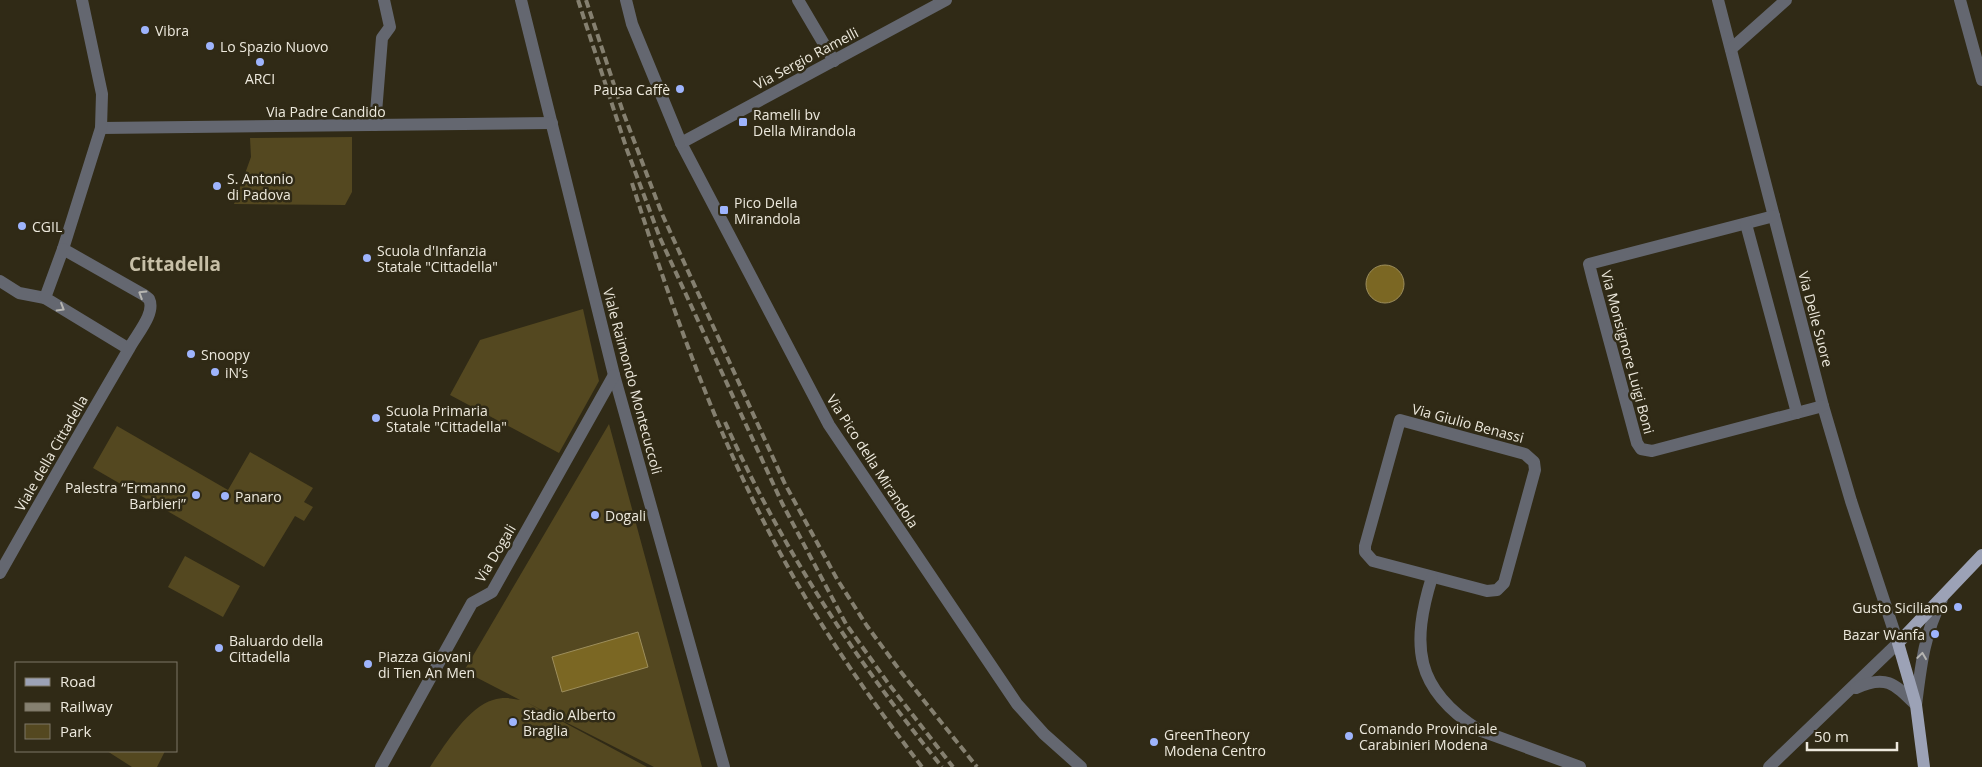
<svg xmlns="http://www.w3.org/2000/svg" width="1982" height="767" viewBox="0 0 1982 767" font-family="'Open Sans',sans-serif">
<rect width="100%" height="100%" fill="#302a16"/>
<g fill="#544820">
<path d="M352,137V192L345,205L234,204L251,157L250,138Z"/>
<path d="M583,309L599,381L559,453L450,395L480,340Z"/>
<path d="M609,424L702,767H654L526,702L647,767H430C444,746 468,707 493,700C503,697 511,698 520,700L464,671Z"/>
<path d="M117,426L228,490L250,452L313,488L304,502L313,507L304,521L295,516L264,567L93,468Z"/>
<path d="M185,556L240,586L223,617L168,587Z"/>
<path d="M107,751H106H165L157,767H132Z"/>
</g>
<g fill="#7b6723" stroke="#9d8e5b">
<circle cx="1385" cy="284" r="19"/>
<path d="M638,632L648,667L562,692L552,657Z"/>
</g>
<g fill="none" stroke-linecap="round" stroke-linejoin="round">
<g stroke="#646770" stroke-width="12">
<path d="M521,0L614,375L724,767"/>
<path d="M626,0L632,24L681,143L829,425L1017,704L1044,734L1081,767"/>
<path d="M798,0L834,61"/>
<path d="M1718,0L1823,406L1851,501L1898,643L1769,767"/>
<path d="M1960,0L1982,80"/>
<path d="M1731,49L1786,0"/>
<path d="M375,125L382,38L390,27L384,0"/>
<path d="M101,128L552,123"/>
<path d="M681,143L946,0"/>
<path d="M1774,216L1589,264L1593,280L1637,443L1641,449L1652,451L1823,406"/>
<path d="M1746,224L1797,413"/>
<path d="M63,249L101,128L102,94L82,0"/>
<path d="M0,281L19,293L45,298"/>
<path d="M1400,420L1525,454L1534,462L1535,470L1504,583L1497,590L1487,591L1373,561L1365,552V546Z"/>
<path d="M0,573C43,497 86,422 130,347C137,334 156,313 149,299L144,295L63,249L45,298L129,349"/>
<path d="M1432,577C1411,645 1414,689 1479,730L1580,767"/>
<path d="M1856,688C1886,674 1895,684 1916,705"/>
<path d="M1916,705C1921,665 1924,635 1942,599"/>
<path d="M381,767L472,603L492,592L614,375"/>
</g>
<path stroke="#9ca2b6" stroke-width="12" d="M1924,767L1916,705L1898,643L1982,555"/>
<g stroke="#858070" stroke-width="4" stroke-dasharray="8 4" stroke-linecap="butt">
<path d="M578,0L627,150L660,238L782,503L846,624L888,683L953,767"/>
<path d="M586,0L623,112L662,214L785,484L837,579L867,626L901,672L977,767"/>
<path d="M632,183C676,321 724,457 797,583C834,648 877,708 922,767"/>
<path d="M725,422C783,551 854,658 942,767"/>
</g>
</g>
<defs><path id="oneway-chevron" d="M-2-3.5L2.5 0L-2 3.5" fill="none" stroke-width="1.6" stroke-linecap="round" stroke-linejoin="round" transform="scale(1.25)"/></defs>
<g stroke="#b6b5b1">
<use href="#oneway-chevron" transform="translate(142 294) rotate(-148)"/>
<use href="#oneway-chevron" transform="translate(61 308) rotate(31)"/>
<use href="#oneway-chevron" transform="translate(1922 656) rotate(-82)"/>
</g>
<g fill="#9eb4fd" stroke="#302a16" stroke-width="2">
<circle cx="145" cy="30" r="5"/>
<circle cx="210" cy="46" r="5"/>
<circle cx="260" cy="62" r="5"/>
<circle cx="680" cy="89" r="5"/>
<rect x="738" y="117" width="10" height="10" rx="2.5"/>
<circle cx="217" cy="186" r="5"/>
<rect x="719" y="205" width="10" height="10" rx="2.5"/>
<circle cx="22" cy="226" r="5"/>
<circle cx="367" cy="258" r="5"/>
<circle cx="191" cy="354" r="5"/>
<circle cx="215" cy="372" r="5"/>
<circle cx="376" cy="418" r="5"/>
<circle cx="196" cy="495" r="5"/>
<circle cx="225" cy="496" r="5"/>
<circle cx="595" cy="515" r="5"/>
<circle cx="1958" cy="607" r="5"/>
<circle cx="1935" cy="634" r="5"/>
<circle cx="219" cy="648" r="5"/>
<circle cx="368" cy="664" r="5"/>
<circle cx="513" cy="722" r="5"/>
<circle cx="1349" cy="736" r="5"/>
<circle cx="1154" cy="742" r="5"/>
</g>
<g text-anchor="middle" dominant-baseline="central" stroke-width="5" stroke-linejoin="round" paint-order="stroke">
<g font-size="14" fill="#ede9dd" stroke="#302a16" text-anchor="start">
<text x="155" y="30">Vibra</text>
<text x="220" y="46">Lo Spazio Nuovo</text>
<text x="260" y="78" text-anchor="middle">ARCI</text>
<text x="670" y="89" text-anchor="end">Pausa Caffè</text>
<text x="753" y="114">Ramelli bv<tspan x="753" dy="16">Della Mirandola</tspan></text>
<text x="227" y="178">S. Antonio<tspan x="227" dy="16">di Padova</tspan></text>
<text x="734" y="202">Pico Della<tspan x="734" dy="16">Mirandola</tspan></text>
<text x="32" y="226">CGIL</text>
<text x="377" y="250">Scuola d'Infanzia<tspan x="377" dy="16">Statale "Cittadella"</tspan></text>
<text x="201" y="354">Snoopy</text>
<text x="225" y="372">iN’s</text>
<text x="386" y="410">Scuola Primaria<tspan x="386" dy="16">Statale "Cittadella"</tspan></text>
<text x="186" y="487" text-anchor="end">Palestra “Ermanno<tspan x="186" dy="16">Barbieri”</tspan></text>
<text x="235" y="496">Panaro</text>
<text x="605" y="515">Dogali</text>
<text x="1948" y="607" text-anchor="end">Gusto Siciliano</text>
<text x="1925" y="634" text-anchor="end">Bazar Wanfa</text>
<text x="229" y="640">Baluardo della<tspan x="229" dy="16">Cittadella</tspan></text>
<text x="378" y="656">Piazza Giovani<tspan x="378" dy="16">di Tien An Men</tspan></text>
<text x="523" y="714">Stadio Alberto<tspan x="523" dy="16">Braglia</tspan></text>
<text x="1359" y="728">Comando Provinciale<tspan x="1359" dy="16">Carabinieri Modena</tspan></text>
<text x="1164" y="734">GreenTheory<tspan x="1164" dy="16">Modena Centro</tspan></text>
</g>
<g font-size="14" fill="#ede9dd" stroke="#302a16">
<text transform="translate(806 58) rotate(-28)">Via Sergio Ramelli</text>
<text x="326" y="111">Via Padre Candido</text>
<text transform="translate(1816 319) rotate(75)">Via Delle Suore</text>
<text transform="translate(1628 352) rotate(75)">Via Monsignore Luigi Boni</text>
<text transform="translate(633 381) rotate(75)">Viale Raimondo Montecuccoli</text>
<text transform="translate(1468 423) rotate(15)">Via Giulio Benassi</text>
<text transform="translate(51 453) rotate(-60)">Viale della Cittadella</text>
<text transform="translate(873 461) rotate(57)">Via Pico della Mirandola</text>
<text transform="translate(495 553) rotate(-59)">Via Dogali</text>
</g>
<g font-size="19" font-weight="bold" fill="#c7bfa7" stroke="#302a16">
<text x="175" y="264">Cittadella</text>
</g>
</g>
<rect x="15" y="662" width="162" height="90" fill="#302a16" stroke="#7c7666"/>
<rect x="25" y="678" width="25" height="8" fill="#9ca2b6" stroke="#7c7666"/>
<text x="60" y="687" font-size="15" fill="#ede9dd">Road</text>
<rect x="25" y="703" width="25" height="8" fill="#858070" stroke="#7c7666"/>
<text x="60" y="712" font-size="15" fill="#ede9dd">Railway</text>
<rect x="25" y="724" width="25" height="15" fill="#544820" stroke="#7c7666"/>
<text x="60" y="737" font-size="15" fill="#ede9dd">Park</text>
<path d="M1807 742v8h90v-8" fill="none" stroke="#ede9dd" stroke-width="2.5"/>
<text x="1814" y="742" font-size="15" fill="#ede9dd" stroke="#302a16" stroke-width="4" paint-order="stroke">50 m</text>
</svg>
